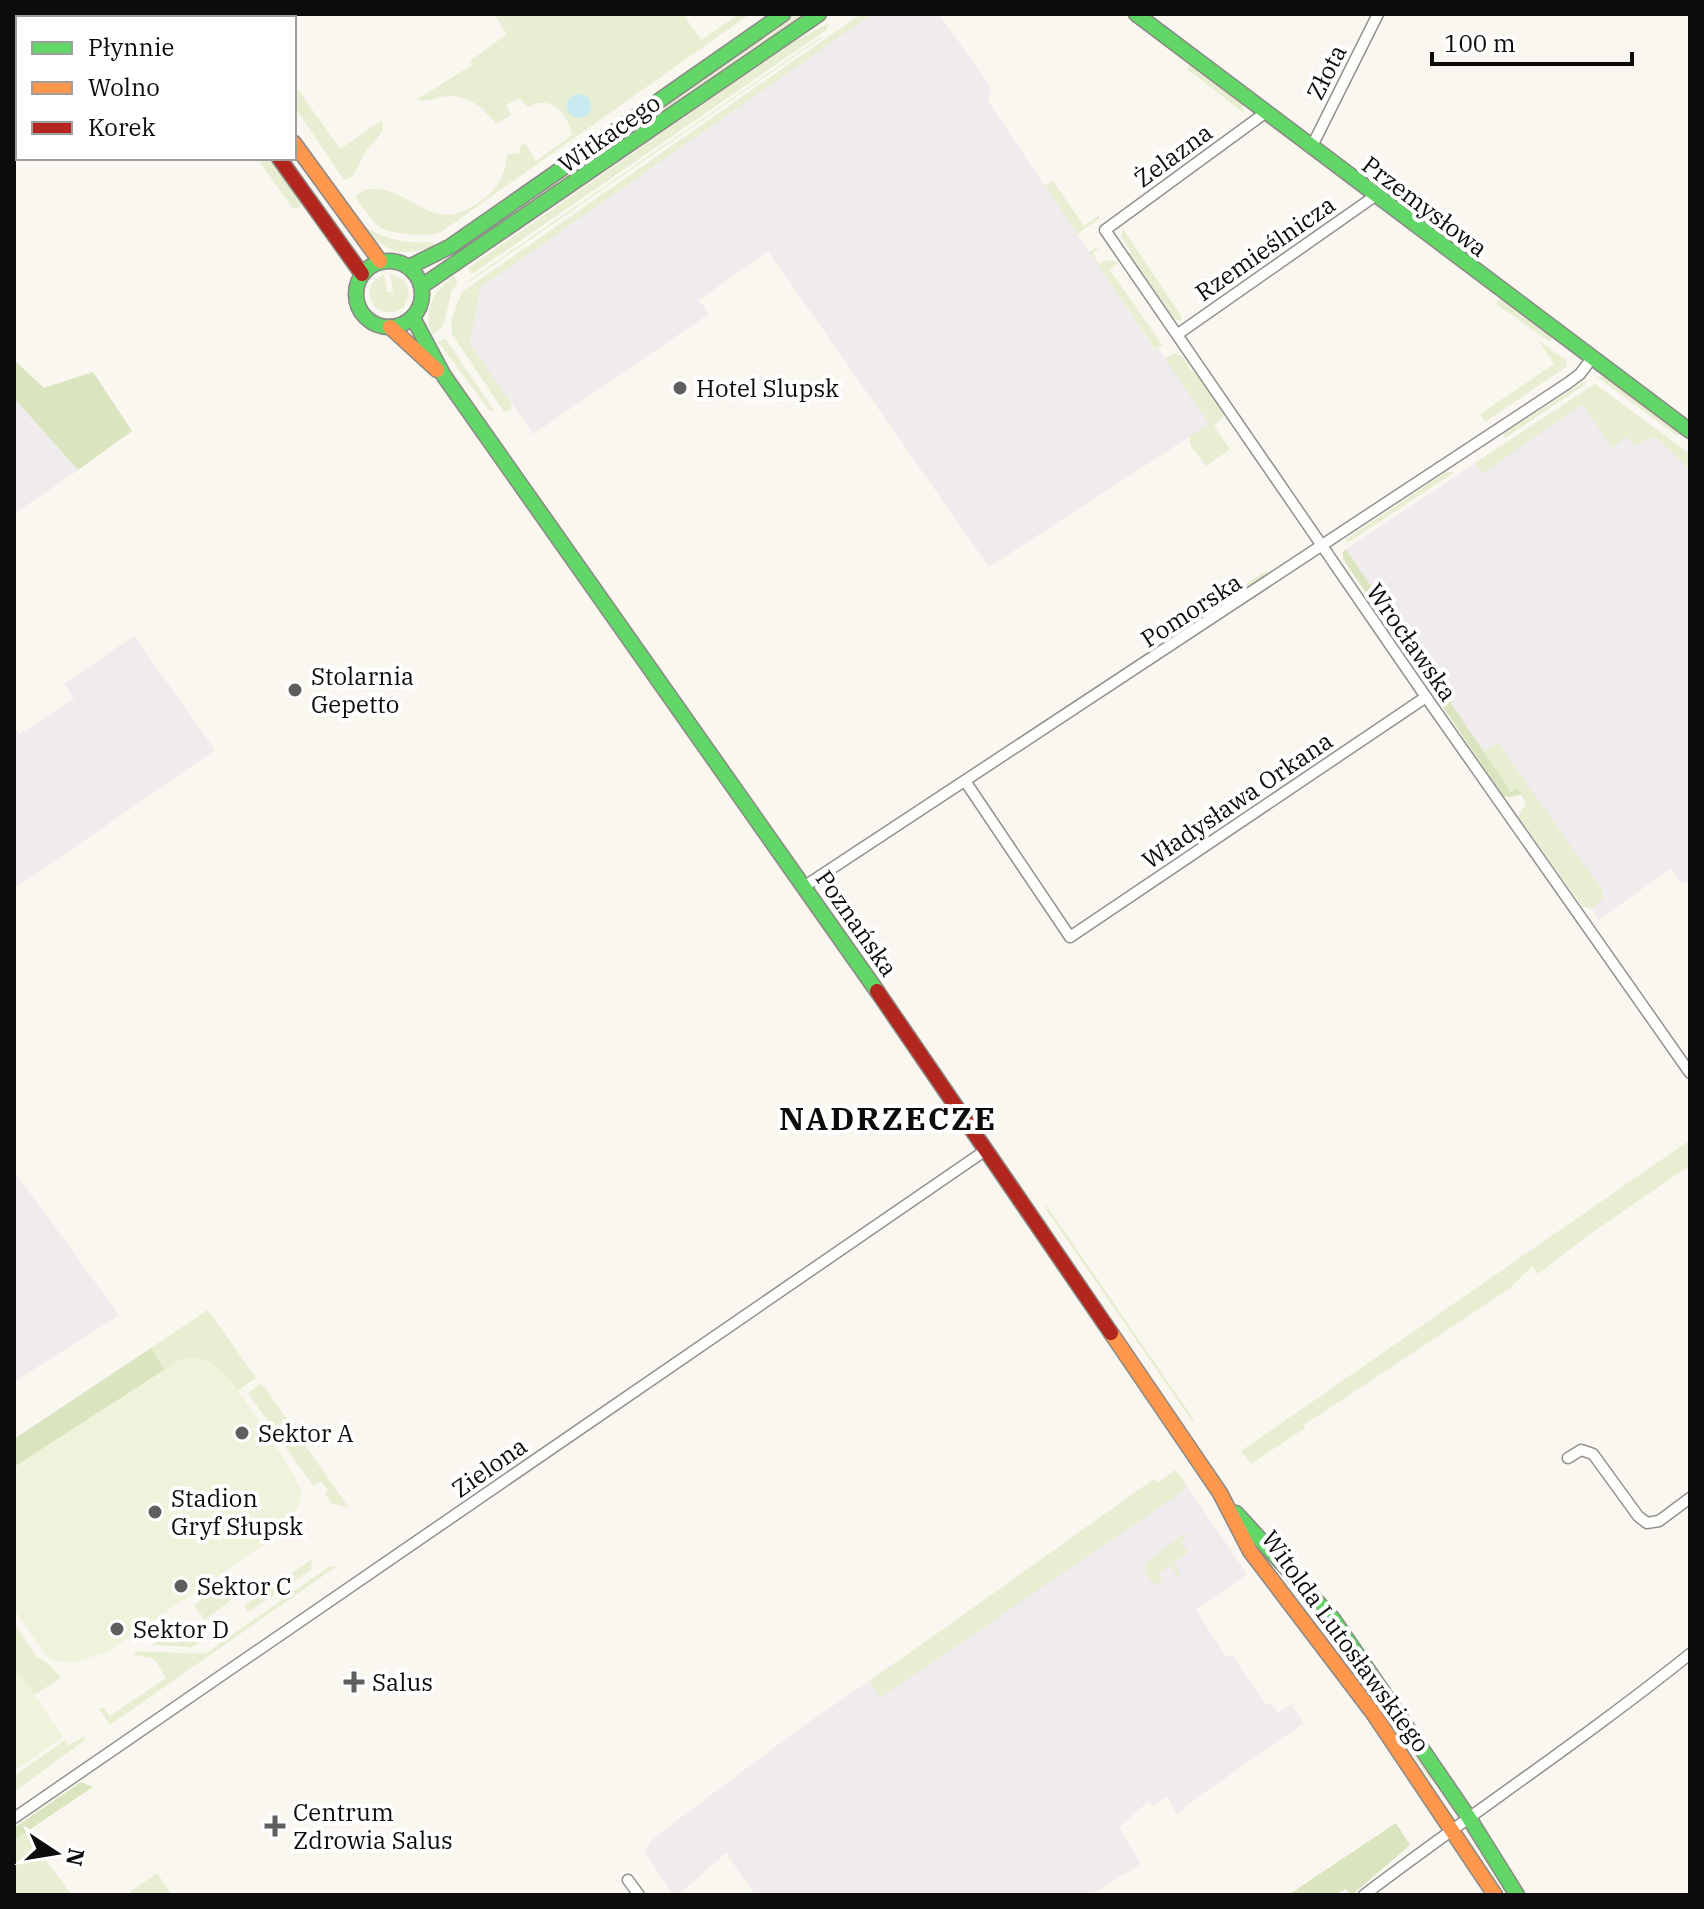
<svg xmlns="http://www.w3.org/2000/svg" width="1704" height="1909" viewBox="0 0 1704 1909" font-family="'IBM Plex Serif',serif">
<rect width="100%" height="100%" fill="#faf7f0"/>
<g fill="#f0ebed">
<path d="M19,14H130L124,18H21Z"/>
<path d="M871,14H939L991,87L988,101L1154,349H1159L1209,424L989,567L768,251L699,300L709,314L533,434L470,344L480,288Z"/>
<path d="M1595,384L1690,454V880L1682,884L1671,868L1599,920L1559,861L1564,857L1518,788L1511,792L1346,549Z"/>
<path d="M14,398L78,470L14,514Z"/>
<path d="M134,636L215,750L14,889V728L20,734L74,699L64,684Z"/>
<path d="M14,1171L119,1315L14,1382Z"/>
<path d="M1176,1470L1247,1574L1196,1610L1226,1657L1232,1655L1266,1705L1270,1703L1278,1713L1291,1704L1304,1723L1195,1799L1177,1814L1167,1797L1153,1806L1149,1801L1119,1827L1141,1864L1090,1895H755L726,1853L678,1895H673L645,1852L651,1840L799,1729L960,1618L1154,1479L1158,1483Z"/>
</g>
<g fill="#e7eed1">
<path d="M494,14H683L701,40L739,14H750L441,232C427,237 386,235 376,224C368,216 362,205 355,197L364,190C413,181 429,244 486,197C500,186 506,172 507,154L520,153V146L525,143L536,161L572,135C567,112 551,94 528,107L519,98L506,105L511,115L496,124C484,108 468,95 448,96C436,97 429,102 416,100L472,65L470,61L507,34Z"/>
<path d="M794,14H805L458,254L456,251Z"/>
<path d="M861,14H872L480,288L470,344L512,404L510,410L504,412L452,334L451,320L462,292Z"/>
<path d="M829,23L826,30L472,274L468,268L791,43Z"/>
<path d="M822,36L821,38L469,282L468,281Z"/>
<path d="M1190,64L1242,103L1244,113L1187,69Z"/>
<path d="M294,84L340,149L382,120L383,131L366,151L353,176L344,180L294,106Z"/>
<path d="M257,158H270L301,203L300,207L293,209Z"/>
<path d="M1053,181L1084,226L1099,216L1100,218L1077,234L1045,186Z"/>
<path d="M364,225C382,240 408,244 431,242L435,245C407,259 380,253 364,225Z"/>
<path d="M1123,229L1181,316V321L1172,318L1128,254L1131,252L1121,236Z"/>
<path d="M1097,247L1098,249L1092,253L1099,264L1108,260L1119,262L1110,270L1163,346L1155,349L1089,252Z"/>
<path d="M390,273L406,282L409,294L404,307C376,327 354,287 384,274L387,292H393Z"/>
<path d="M454,276L458,283L452,290L443,326L433,335C421,312 435,289 454,276Z"/>
<path d="M1500,298L1553,337L1550,342L1496,304Z"/>
<path d="M443,339L447,341L495,412L489,410L438,342Z"/>
<path d="M1538,340L1567,361L1566,367L1485,422L1480,414L1554,364Z"/>
<path d="M1175,353L1183,357L1189,368L1213,392L1224,416L1214,426L1230,449L1206,466L1190,445V436L1209,424L1165,359Z"/>
<path d="M1596,376L1608,378L1681,433L1680,435H1676Z"/>
<path d="M1587,380L1586,384L1505,438L1503,434Z"/>
<path d="M1595,384L1690,454V470L1657,438L1647,439L1635,447L1627,437L1612,448L1582,404L1482,474L1475,463Z"/>
<path d="M1446,472H1455L1349,542L1345,540Z"/>
<path d="M1267,570L1266,576L1186,629L1180,627Z"/>
<path d="M1498,743L1602,890L1603,900L1591,909L1582,906L1518,817L1526,803L1517,788L1511,792L1483,752Z"/>
<path d="M1690,1140V1165L1586,1237L1538,1274L1532,1266L1510,1288L1316,1417L1304,1425L1305,1428L1251,1464L1241,1451Z"/>
<path d="M1045,1203L1194,1420L1192,1421L1048,1212Z"/>
<path d="M208,1310L256,1378L216,1406L14,1467L165,1370L151,1348Z"/>
<path d="M260,1384L265,1388L349,1508L331,1503L325,1494L328,1491L321,1481L313,1486L248,1393Z"/>
<path d="M1176,1470L1186,1484L1183,1491L880,1698L870,1681L1154,1479L1158,1483Z"/>
<path d="M1183,1534L1188,1535L1181,1542L1188,1552L1174,1562L1180,1576H1177L1170,1566L1159,1573L1162,1580L1155,1585L1145,1572L1146,1563Z"/>
<path d="M312,1559L311,1570L248,1612L244,1606Z"/>
<path d="M330,1566H337L110,1725L99,1709L103,1707L110,1716L166,1678L154,1659L134,1655L135,1651L205,1654Z"/>
<path d="M221,1585L231,1600L205,1620L194,1605Z"/>
<path d="M14,1623L36,1656L51,1666L61,1678L34,1695L14,1666Z"/>
<path d="M171,1633L173,1635L177,1633L180,1636L183,1634L186,1638L189,1635L192,1640L196,1637L200,1643L191,1647L152,1645Z"/>
<path d="M1339,1646L1344,1647L1435,1778L1431,1781Z"/>
<path d="M83,1737L85,1740L14,1792V1776L65,1740L69,1745Z"/>
<path d="M25,1833L72,1895H14V1840Z"/>
<path d="M157,1873L172,1895H126Z"/>
</g>
<g fill="#dae5c0">
<path d="M14,360L44,388L93,372L132,431L78,470L14,398Z"/>
<path d="M1346,549L1410,644L1419,639L1430,657L1423,662L1511,792L1517,788L1522,794L1511,797L1503,796L1343,559V552Z"/>
<path d="M151,1348L165,1370L14,1467V1439Z"/>
<path d="M81,1782L93,1787L14,1840V1828Z"/>
<path d="M1396,1823L1410,1845L1352,1895L1345,1889L1335,1895H1288Z"/>
</g>
<g fill="#f0f3db">
<path d="M189,1357C202,1359 214,1363 223,1372C235,1383 301,1480 301,1492C300,1512 286,1527 272,1539L109,1651L73,1663L52,1660L45,1655L14,1609V1467L181,1359Z"/>
<path d="M14,1666L63,1737L14,1771Z"/>
</g>
<circle fill="#c8ebf2" cx="579" cy="106" r="12"/>
<g fill="none" stroke-linecap="round" stroke-linejoin="round">
<defs>
<g id="street">
<path d="M259,18L265,14"/>
<path d="M1265,113L1105,230L1426,697L1690,1073"/>
<path d="M1311,148L1378,14"/>
<path d="M1178,334L1375,196"/>
<path d="M965,781L1070,937L1426,697"/>
<path d="M805,886L1568,383L1580,374L1592,358"/>
<path d="M1568,1458L1581,1450L1593,1454L1638,1516L1647,1523L1659,1521L1690,1498"/>
<path d="M14,1818L986,1150"/>
<path d="M628,1880L639,1895"/>
<path d="M1364,1895C1472,1813 1584,1739 1690,1654"/>
</g>
<g id="fast">
<path d="M179,14L182,18"/>
<path d="M201,14L204,18"/>
<path d="M1136,14L1690,431"/>
<circle cx="389" cy="294" r="33"/>
<path d="M409,267L451,246L783,14"/>
<path d="M422,286L819,14"/>
<path d="M413,318L444,376L877,991"/>
<path d="M1236,1513L1333,1619L1469,1818L1517,1895"/>
</g>
<g id="slow">
<path d="M294,143L380,261"/>
<path d="M390,327L437,370"/>
<path d="M1111,1333L1220,1493L1250,1551L1373,1713L1495,1895"/>
</g>
<g id="jam">
<path d="M279,158L362,274"/>
<path d="M877,991L1111,1333"/>
</g>
</defs>
<use href="#street" stroke="#93928f" stroke-width="13"/>
<use href="#fast" stroke="#8a8885" stroke-width="17"/>
<use href="#slow" stroke="#8a8885" stroke-width="17"/>
<use href="#jam" stroke="#8a8885" stroke-width="17"/>
<use href="#street" stroke="#fefefd" stroke-width="10"/>
<use href="#fast" stroke="#63d668" stroke-width="14"/>
<use href="#slow" stroke="#ff974d" stroke-width="14"/>
<use href="#jam" stroke="#b3261e" stroke-width="14"/>
</g>
<g fill="#5f5e5c" stroke="#fff" stroke-width="3">
<circle cx="680" cy="388" r="8"/>
<circle cx="295" cy="690" r="8"/>
<circle cx="242" cy="1433" r="8"/>
<circle cx="155" cy="1512" r="8"/>
<circle cx="181" cy="1586" r="8"/>
<circle cx="117" cy="1629" r="8"/>
<path d="M350 1670h8v8h8v8h-8v8h-8v-8h-8v-8h8z"/>
<path d="M271 1814h8v8h8v8h-8v8h-8v-8h-8v-8h8z"/>
</g>
<g text-anchor="middle" dominant-baseline="central" stroke-width="8" stroke-linejoin="round" paint-order="stroke">
<g font-size="24" fill="#0c0c0c" stroke="#fff">
<text transform="translate(1326 72) rotate(-63)">Złota</text>
<text transform="translate(609 133) rotate(-35)">Witkacego</text>
<text transform="translate(1173 155) rotate(-36)">Żelazna</text>
<text transform="translate(1425 206) rotate(37)">Przemysłowa</text>
<text transform="translate(1265 248) rotate(-35)">Rzemieślnicza</text>
<text transform="translate(1191 610) rotate(-33)">Pomorska</text>
<text transform="translate(1412 642) rotate(55)">Wrocławska</text>
<text transform="translate(1237 800) rotate(-34)">Władysława Orkana</text>
<text transform="translate(857 923) rotate(55)">Poznańska</text>
<text transform="translate(489 1467) rotate(-35)">Zielona</text>
<text transform="translate(1346 1641) rotate(54)">Witolda Lutosławskiego</text>
</g>
<g font-size="24" fill="#0c0c0c" stroke="#fff" text-anchor="start">
<text x="696" y="388">Hotel Slupsk</text>
<text x="311" y="676">Stolarnia<tspan x="311" dy="28">Gepetto</tspan></text>
<text x="258" y="1433">Sektor A</text>
<text x="171" y="1498">Stadion<tspan x="171" dy="28">Gryf Słupsk</tspan></text>
<text x="197" y="1586">Sektor C</text>
<text x="133" y="1629">Sektor D</text>
<text x="372" y="1682">Salus</text>
<text x="293" y="1812">Centrum<tspan x="293" dy="28">Zdrowia Salus</tspan></text>
</g>
<g font-size="32" font-weight="bold" letter-spacing="2" fill="#0c0c0c" stroke="#fff">
<text x="888" y="1118">NADRZECZE</text>
</g>
</g>
<rect width="1704" height="1909" fill="none" stroke="#0c0c0c" stroke-width="32"/>
<rect x="16" y="16" width="280" height="144" fill="#ffffff" stroke="#9e9e9e" stroke-width="2"/>
<rect x="32" y="42" width="40" height="12" fill="#63d668" stroke="#9e9e9e" stroke-width="2"/>
<text x="88" y="56" font-size="24" fill="#0c0c0c">Płynnie</text>
<rect x="32" y="82" width="40" height="12" fill="#ff974d" stroke="#9e9e9e" stroke-width="2"/>
<text x="88" y="96" font-size="24" fill="#0c0c0c">Wolno</text>
<rect x="32" y="122" width="40" height="12" fill="#b3261e" stroke="#9e9e9e" stroke-width="2"/>
<text x="88" y="136" font-size="24" fill="#0c0c0c">Korek</text>
<g transform="translate(56 1853) rotate(102)" stroke="#ffffff" stroke-width="6" paint-order="stroke">
<path d="M0-6L14 30L0 20L-14 30Z" fill="#0c0c0c"/>
<text y="-12" font-size="22" font-weight="bold" text-anchor="middle" fill="#0c0c0c">N</text>
</g>
<path d="M1432 52v12h200v-12" fill="none" stroke="#0c0c0c" stroke-width="4"/>
<text x="1444" y="52" font-size="24" fill="#0c0c0c" stroke="#ffffff" stroke-width="6" paint-order="stroke">100 m</text>
</svg>
